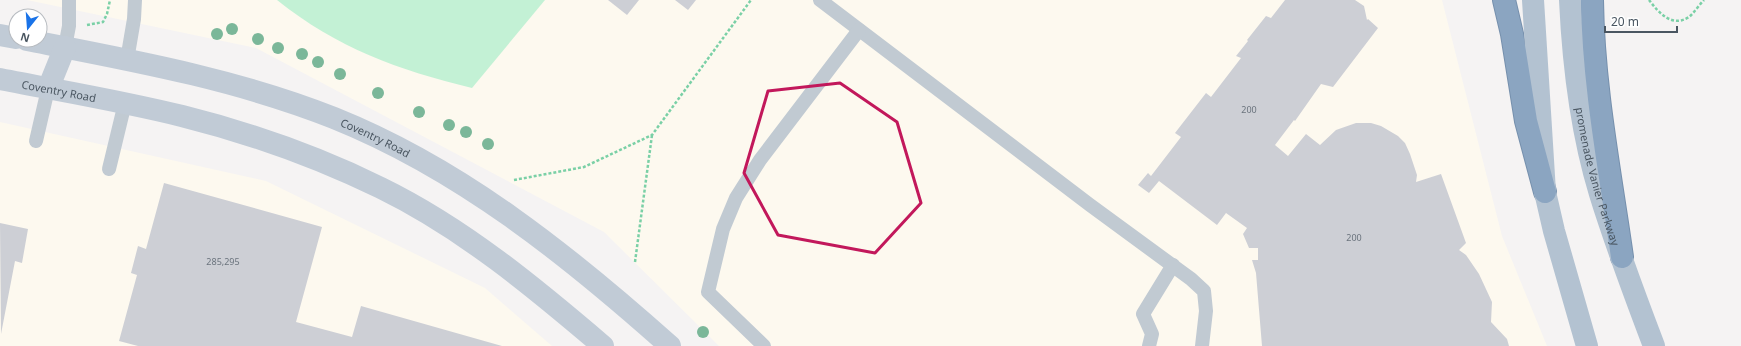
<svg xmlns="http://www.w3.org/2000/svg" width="1741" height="346" viewBox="0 0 1741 346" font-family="'Noto Sans',sans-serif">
<rect width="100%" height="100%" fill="#f5f3f3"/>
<g fill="#fdf9ef">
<path d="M27,0H1442L1502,236L1547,346H719L604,232L256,48Z"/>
<path d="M0,122L266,181L485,288L552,346H0Z"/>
</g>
<path fill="#c3f1d5" d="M277,0H545L472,88C398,70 337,48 277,0Z"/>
<g fill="#cdcfd5">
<path d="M608,0H639L627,15Z"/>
<path d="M675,0H696L688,10Z"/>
<path d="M1285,0H1355L1364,6L1367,20L1368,19L1378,28L1333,87L1321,84L1295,121L1294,120L1275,145L1288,156L1306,134L1320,145L1336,130L1356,123H1371L1381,126L1398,136L1405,143L1410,154L1417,175L1416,182L1441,174L1466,243L1459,250L1466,255L1479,274L1492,302L1491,322L1507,339L1509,346H1262L1256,273L1252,260H1258V248H1249L1243,234L1247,228L1226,213L1217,225L1159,181L1149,193L1138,185L1148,173L1151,176L1181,137L1175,133L1206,93L1211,97L1241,58L1236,56L1248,41L1247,40L1266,16L1271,18Z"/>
<path d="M164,183L322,227L296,322L352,337L361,306L502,346H138L119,341L137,275L131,273L138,246L146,249Z"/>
<path d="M0,223L28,229L22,263L15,261L1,334Z"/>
</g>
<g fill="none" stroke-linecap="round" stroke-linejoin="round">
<defs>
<g id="motorway">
<path d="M1504,0L1512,34L1526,121L1545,192"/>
<path d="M1592,0C1593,86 1610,172 1622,257"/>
</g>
</defs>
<use href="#motorway" stroke="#7690ad" stroke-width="24"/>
<g stroke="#7ad0a6" stroke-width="2.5" stroke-dasharray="3 2" stroke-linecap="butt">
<path d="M1649,0C1659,13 1672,28 1689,17C1694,13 1699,5 1704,0"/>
<path d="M87,25L103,22L107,14L110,0"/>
<path d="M514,180L584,167L652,135L751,0"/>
<path d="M635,262L652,135"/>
</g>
<g stroke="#c1cad2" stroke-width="14">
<path d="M820,0L1090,205L1191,279L1204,291L1206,311L1202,346"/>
<path d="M65,47L69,26V0"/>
<path d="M127,60L134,19L135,0"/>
<path d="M36,141L48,89"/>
<path d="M109,169L125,103"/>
<path d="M764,346L708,292L723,229L736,198L760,160L859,30"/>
<path d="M1149,346L1152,334L1143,314L1173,265"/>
</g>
<g stroke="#c1cbd6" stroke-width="22">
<path d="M0,35L16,38"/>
<path id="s1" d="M27,40C130,60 236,79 334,118C461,169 569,256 670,346"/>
<path id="s2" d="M0,79C61,91 122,101 182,116C250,133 318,157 381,188C463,228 535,288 603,346"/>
<path d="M48,89L65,47"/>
</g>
<g stroke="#b3c2d1" stroke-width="22">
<path d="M1533,0L1545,192L1554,231L1587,346"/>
<path id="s3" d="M1570,0C1573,65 1581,132 1600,194C1616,246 1635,296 1654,346"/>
</g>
<use href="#motorway" stroke="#8ba5c1" stroke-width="22"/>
</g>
<g fill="#7bb799">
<circle cx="232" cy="29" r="6"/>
<circle cx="217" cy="34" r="6"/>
<circle cx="258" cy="39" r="6"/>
<circle cx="278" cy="48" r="6"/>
<circle cx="302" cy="54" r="6"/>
<circle cx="318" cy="62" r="6"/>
<circle cx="340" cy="74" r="6"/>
<circle cx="378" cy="93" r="6"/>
<circle cx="419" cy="112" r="6"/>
<circle cx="449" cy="125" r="6"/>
<circle cx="466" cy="132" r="6"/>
<circle cx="488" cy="144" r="6"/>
<circle cx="703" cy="332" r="6"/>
</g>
<path fill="none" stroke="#c2185b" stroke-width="3" stroke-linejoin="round" d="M840,83L897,122L921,203L875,253L778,235L744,173L768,91Z"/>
<g text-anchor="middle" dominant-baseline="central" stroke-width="3.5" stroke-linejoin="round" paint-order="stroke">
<g font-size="9" fill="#6b747e">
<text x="1249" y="109">200</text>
<text x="1354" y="237">200</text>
<text x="223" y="261">285,295</text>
</g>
<g font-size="11" fill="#4a5661" stroke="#fff">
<text stroke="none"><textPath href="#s2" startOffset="60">Coventry Road</textPath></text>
<text stroke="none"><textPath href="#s1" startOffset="363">Coventry Road</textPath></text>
<text stroke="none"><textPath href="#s3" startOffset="179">promenade Vanier Parkway</textPath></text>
</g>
</g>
<g transform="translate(28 28) rotate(197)"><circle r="19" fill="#ffffff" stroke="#b7bbc0"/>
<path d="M0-3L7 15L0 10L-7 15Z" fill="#1a73e8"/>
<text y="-6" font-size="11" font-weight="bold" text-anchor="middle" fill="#4a5661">N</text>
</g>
<path d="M1605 26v6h72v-6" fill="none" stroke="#4a5661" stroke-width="2"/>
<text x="1611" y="26" font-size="12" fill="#4a5661" stroke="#ffffff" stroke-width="3" paint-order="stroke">20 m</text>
</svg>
